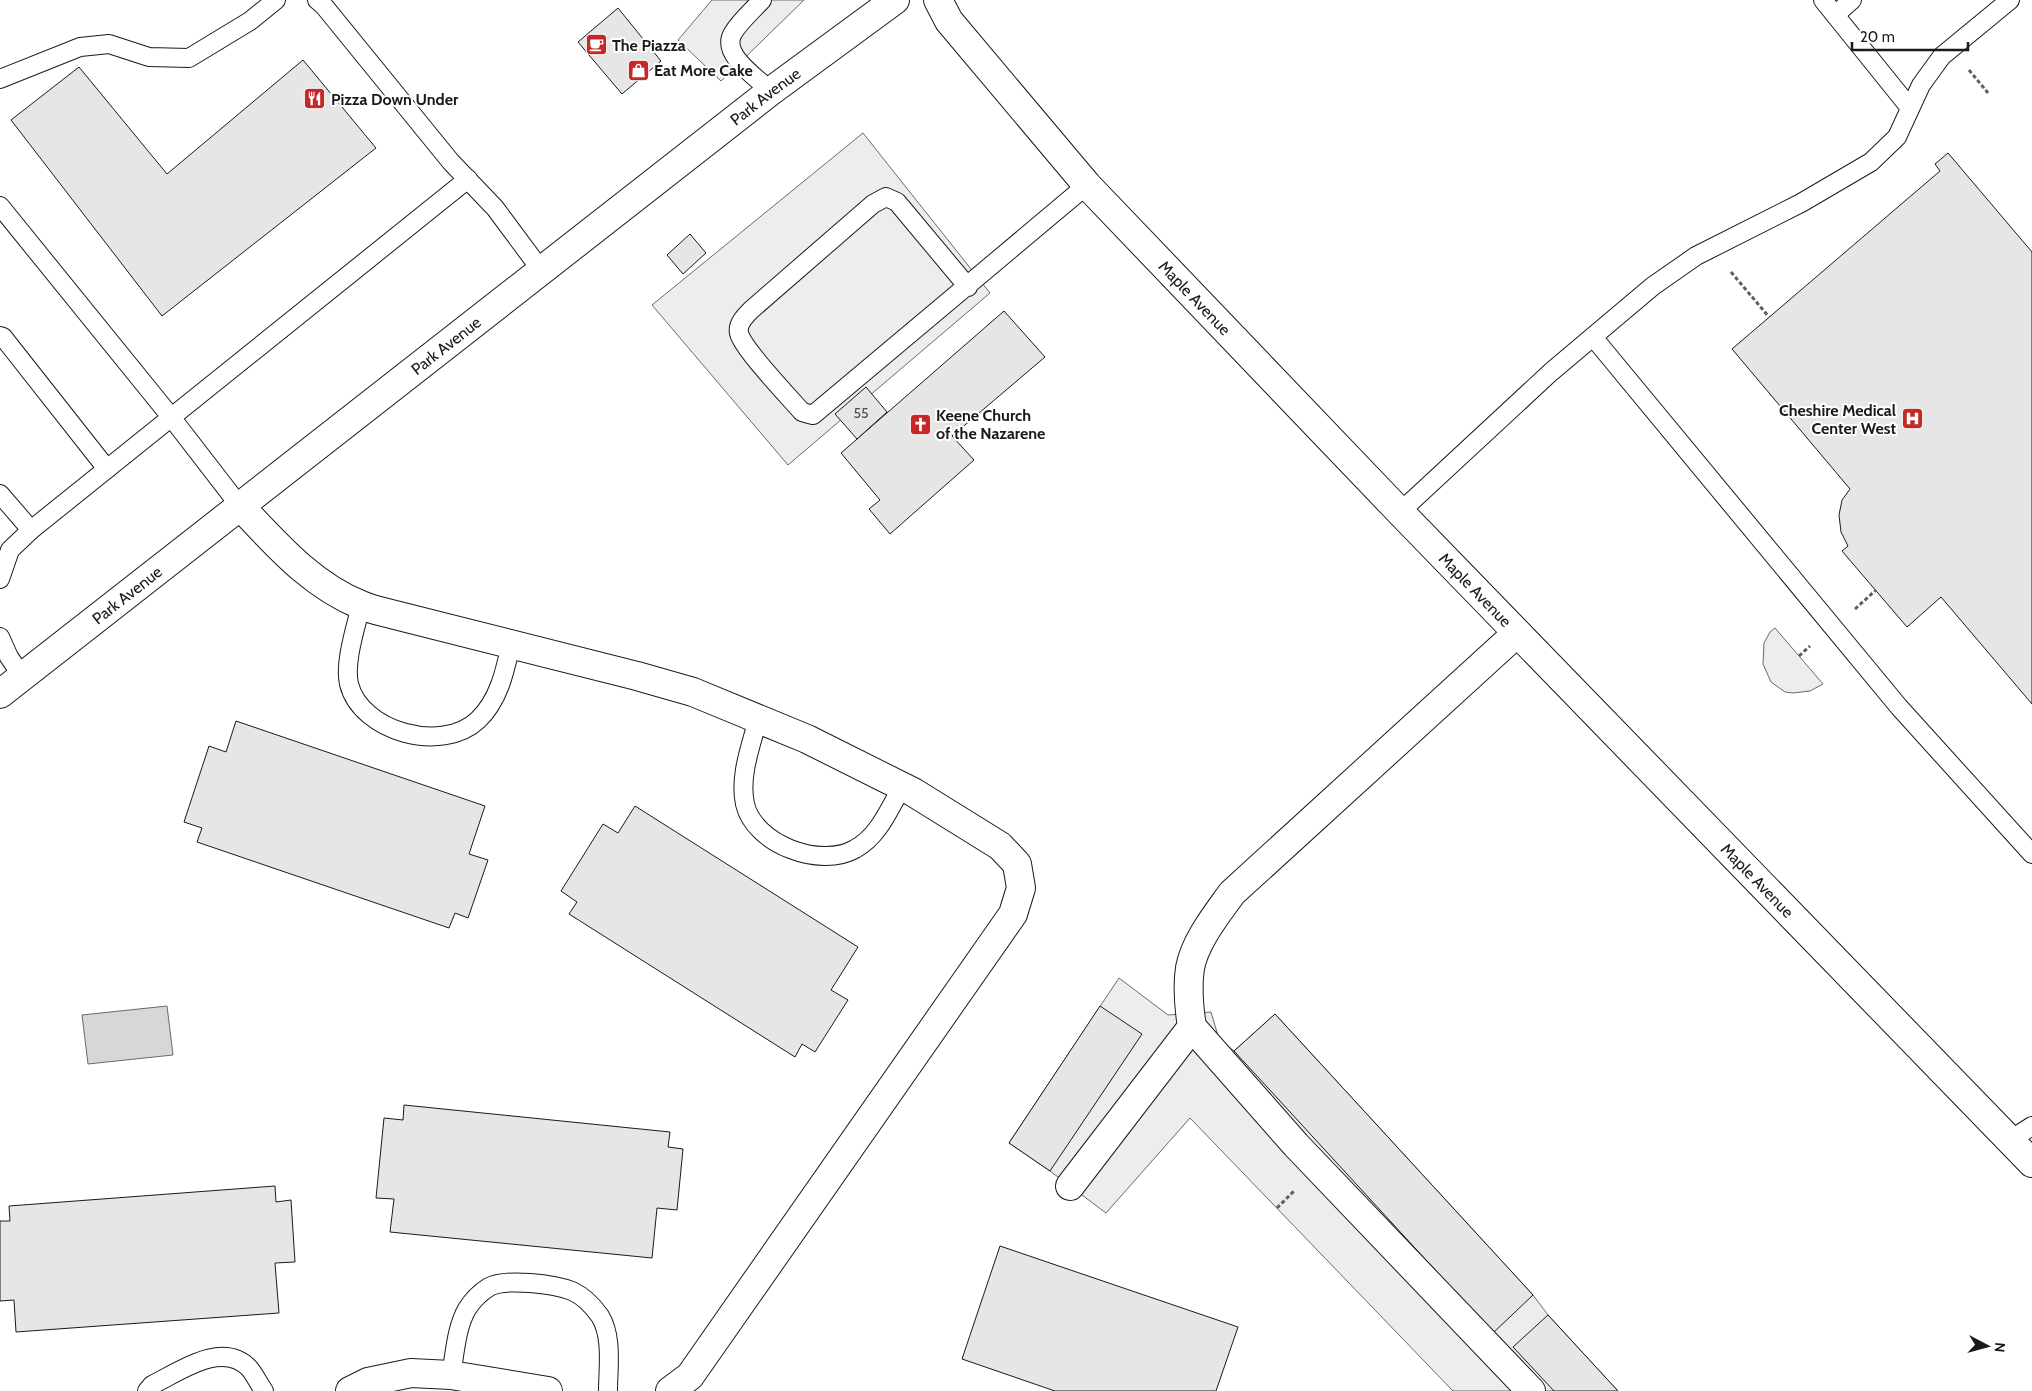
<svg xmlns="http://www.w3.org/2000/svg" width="2032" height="1391" viewBox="0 0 2032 1391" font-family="Cabin,sans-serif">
<rect width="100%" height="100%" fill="#fff"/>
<g fill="#ededed" stroke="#6a6a6a">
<path d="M712,0H804L721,81L678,40Z"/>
<path d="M863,133L990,293L788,465L652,305Z"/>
<path d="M1775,628L1823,684L1810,691L1793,693L1785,692L1771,682L1763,664L1764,643L1770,632Z"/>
<path d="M1119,978L1168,1015L1211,1012L1219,1039L1234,1051L1275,1014L1533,1295L1548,1315L1618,1391H1453L1190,1118L1106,1213L1050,1171L1009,1143Z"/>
</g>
<path fill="#d7d7d7" stroke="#6a6a6a" d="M167,1006L173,1055L88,1064L82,1015Z"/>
<g fill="#e6e6e6" stroke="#1a1a1a">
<path d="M618,8L661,61L622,94L578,42Z"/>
<path d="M303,60L376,148L162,316L11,120L79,67L167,174Z"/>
<path d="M1948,153L2032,252V704L1941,597L1907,627L1842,551L1848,546L1841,532L1839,515L1842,500L1850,489L1732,349L1940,171L1935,164Z"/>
<path d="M690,234L706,253L683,274L667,255Z"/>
<path d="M1004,311L1045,357L952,436L974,460L890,534L869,509L880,500L841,453Z"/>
<path d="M866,387L887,412L857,439L835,414Z"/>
<path d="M236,721L485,806L469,854L488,860L468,918L455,913L449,928L197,842L202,828L184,822L209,746L226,752Z"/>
<path d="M635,806L858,947L831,990L848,1000L815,1052L802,1044L795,1057L569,914L577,902L561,891L603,824L618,833Z"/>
<path d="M1100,1006L1142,1034L1050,1171L1009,1143Z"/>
<path d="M1275,1014L1533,1295L1493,1333L1234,1051Z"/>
<path d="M404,1105L670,1132L668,1147L683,1149L677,1210L657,1208L652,1258L390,1232L394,1199L376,1198L384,1118L403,1120Z"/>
<path d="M275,1186L276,1202L291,1200L295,1262L275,1263L279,1313L16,1332L14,1300L0,1301V1221H10L9,1206Z"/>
<path d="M1000,1246L1238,1327L1216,1391H1055L962,1359Z"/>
<path d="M1548,1315L1618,1391H1554L1513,1347Z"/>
</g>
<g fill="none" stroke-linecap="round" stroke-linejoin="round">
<defs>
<g id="service">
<path d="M317,0L324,6L451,162L495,208L541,270"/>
<path d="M762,0C753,10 740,21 733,33C720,54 757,78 771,91"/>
<path d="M1823,0L1910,108"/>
<path d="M1835,15L1852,0"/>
<path d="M0,79L80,47L109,44L149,57L189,58L250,21L276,0"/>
<path d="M0,206L171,417L239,505"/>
<path d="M968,287L897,202L886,197L873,204L751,310C745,316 737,324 739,333C742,348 790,398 802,412L813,415L1087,185"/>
<path d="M0,336L3,337L107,469"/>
<path d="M1593,337L1899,707L2032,854"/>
<path d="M0,494L31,530"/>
<path d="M1400,512L1551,372L1653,286L1696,256L1801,203L1871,162L1897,137L1921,85L1942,56L2010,0"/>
<path d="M0,579L10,550L31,530L468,179"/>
<path d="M361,605C356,627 344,662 349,684C361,732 442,754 478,720C499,700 505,671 511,644"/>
<path d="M0,637L9,657L22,676"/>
<path d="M758,719C751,746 739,776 745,804C754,844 820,869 855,849C879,836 889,809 902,787"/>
<path d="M2010,1140L2032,1126"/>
<path d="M451,1375C455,1354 456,1328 467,1309C472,1301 481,1292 489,1287C506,1278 554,1284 572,1291C583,1296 593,1306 600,1316C613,1337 608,1368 608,1391"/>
<path d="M147,1391L152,1385C179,1372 222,1340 249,1368C255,1375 259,1384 264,1391"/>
</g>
<g id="minor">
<path d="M239,505C276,544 311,585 361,605C372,610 384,612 395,615L637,676L693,692L807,739L913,792L1000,846L1017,864L1021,888L1013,914L690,1376L670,1391"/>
<path id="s1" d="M0,694L771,91L895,0"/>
<path d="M1192,1027L1296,1145L1531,1391"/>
<path d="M1070,1186L1192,1027C1189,1008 1187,988 1190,968C1195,941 1217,914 1232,893L1517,633"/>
<path d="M350,1391L368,1382L411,1373L451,1375L548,1391"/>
</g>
<g id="tertiary">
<path id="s2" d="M938,0L949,21L1087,185L1400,512L2032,1163"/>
</g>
</defs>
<use href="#service" stroke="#1a1a1a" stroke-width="20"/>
<use href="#minor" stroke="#1a1a1a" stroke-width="30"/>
<use href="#tertiary" stroke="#1a1a1a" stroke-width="30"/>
<g stroke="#5f5f5f" stroke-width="3" stroke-dasharray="4 2.5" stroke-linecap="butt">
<path d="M1969,70L1988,93"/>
<path d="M1731,272L1769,317"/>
<path d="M1855,609L1876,590"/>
<path d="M1799,656L1810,646"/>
<path d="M1277,1208L1294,1191"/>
</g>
<use href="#service" stroke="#fff" stroke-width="18"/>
<use href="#minor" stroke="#fff" stroke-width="28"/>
<use href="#tertiary" stroke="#fff" stroke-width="28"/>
</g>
<defs>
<symbol id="cafe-square" viewBox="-11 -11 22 22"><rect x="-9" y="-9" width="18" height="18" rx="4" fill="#c62828" stroke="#fff"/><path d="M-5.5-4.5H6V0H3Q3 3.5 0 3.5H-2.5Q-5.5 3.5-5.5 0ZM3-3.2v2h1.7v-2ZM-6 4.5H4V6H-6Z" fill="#fff"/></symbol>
<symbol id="shop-square" viewBox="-11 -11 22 22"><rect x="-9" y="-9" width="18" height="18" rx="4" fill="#c62828" stroke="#fff"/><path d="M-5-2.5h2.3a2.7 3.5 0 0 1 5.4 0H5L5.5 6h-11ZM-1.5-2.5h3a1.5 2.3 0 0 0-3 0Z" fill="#fff"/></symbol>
<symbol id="restaurant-square" viewBox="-11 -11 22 22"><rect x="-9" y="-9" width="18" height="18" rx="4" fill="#c62828" stroke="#fff"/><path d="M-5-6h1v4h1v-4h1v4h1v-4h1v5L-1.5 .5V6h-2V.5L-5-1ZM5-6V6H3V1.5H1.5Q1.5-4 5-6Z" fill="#fff"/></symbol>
<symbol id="hospital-square" viewBox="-11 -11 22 22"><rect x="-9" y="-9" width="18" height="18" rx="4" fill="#c62828" stroke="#fff"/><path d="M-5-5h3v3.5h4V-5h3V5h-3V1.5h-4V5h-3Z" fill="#fff"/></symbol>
<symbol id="church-square" viewBox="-11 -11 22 22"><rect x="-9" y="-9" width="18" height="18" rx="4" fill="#c62828" stroke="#fff"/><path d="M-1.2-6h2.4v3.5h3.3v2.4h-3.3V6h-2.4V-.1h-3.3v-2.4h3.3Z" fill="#fff"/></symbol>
</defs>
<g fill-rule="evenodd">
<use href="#cafe-square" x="584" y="32" width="25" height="25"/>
<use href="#shop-square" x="626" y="58" width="25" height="25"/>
<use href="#restaurant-square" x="302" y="86" width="25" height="25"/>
<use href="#hospital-square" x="1900" y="406" width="25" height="25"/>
<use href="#church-square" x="908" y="412" width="25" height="25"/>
</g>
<g text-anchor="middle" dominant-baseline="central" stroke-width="4" stroke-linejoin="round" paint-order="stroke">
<g font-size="14" fill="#4d4d4d">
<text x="861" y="413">55</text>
</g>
<g font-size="16" font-weight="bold" fill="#1a1a1a" stroke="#fff" text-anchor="start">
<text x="612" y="45">The Piazza</text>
<text x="654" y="70">Eat More Cake</text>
<text x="331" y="99">Pizza Down Under</text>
<text x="1896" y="410" text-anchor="end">Cheshire Medical<tspan x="1896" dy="18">Center West</tspan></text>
<text x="936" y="415">Keene Church<tspan x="936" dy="18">of the Nazarene</tspan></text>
</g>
<g font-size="16" fill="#1a1a1a" stroke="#fff">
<text stroke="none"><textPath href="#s1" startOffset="971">Park Avenue</textPath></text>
<text stroke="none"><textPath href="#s2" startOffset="394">Maple Avenue</textPath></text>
<text stroke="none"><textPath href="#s1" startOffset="566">Park Avenue</textPath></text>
<text stroke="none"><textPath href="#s2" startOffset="799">Maple Avenue</textPath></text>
<text stroke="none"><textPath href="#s1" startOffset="161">Park Avenue</textPath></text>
<text stroke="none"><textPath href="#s2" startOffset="1204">Maple Avenue</textPath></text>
</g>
</g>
<g transform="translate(1987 1346) rotate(96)" stroke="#ffffff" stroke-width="4" paint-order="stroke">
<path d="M0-4L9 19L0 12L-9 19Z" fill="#1a1a1a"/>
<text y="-8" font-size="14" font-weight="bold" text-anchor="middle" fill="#1a1a1a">N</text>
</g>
<path d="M1852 42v8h116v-8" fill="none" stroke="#1a1a1a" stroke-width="2.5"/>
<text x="1860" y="42" font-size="15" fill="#1a1a1a" stroke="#ffffff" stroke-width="4" paint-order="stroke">20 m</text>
</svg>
